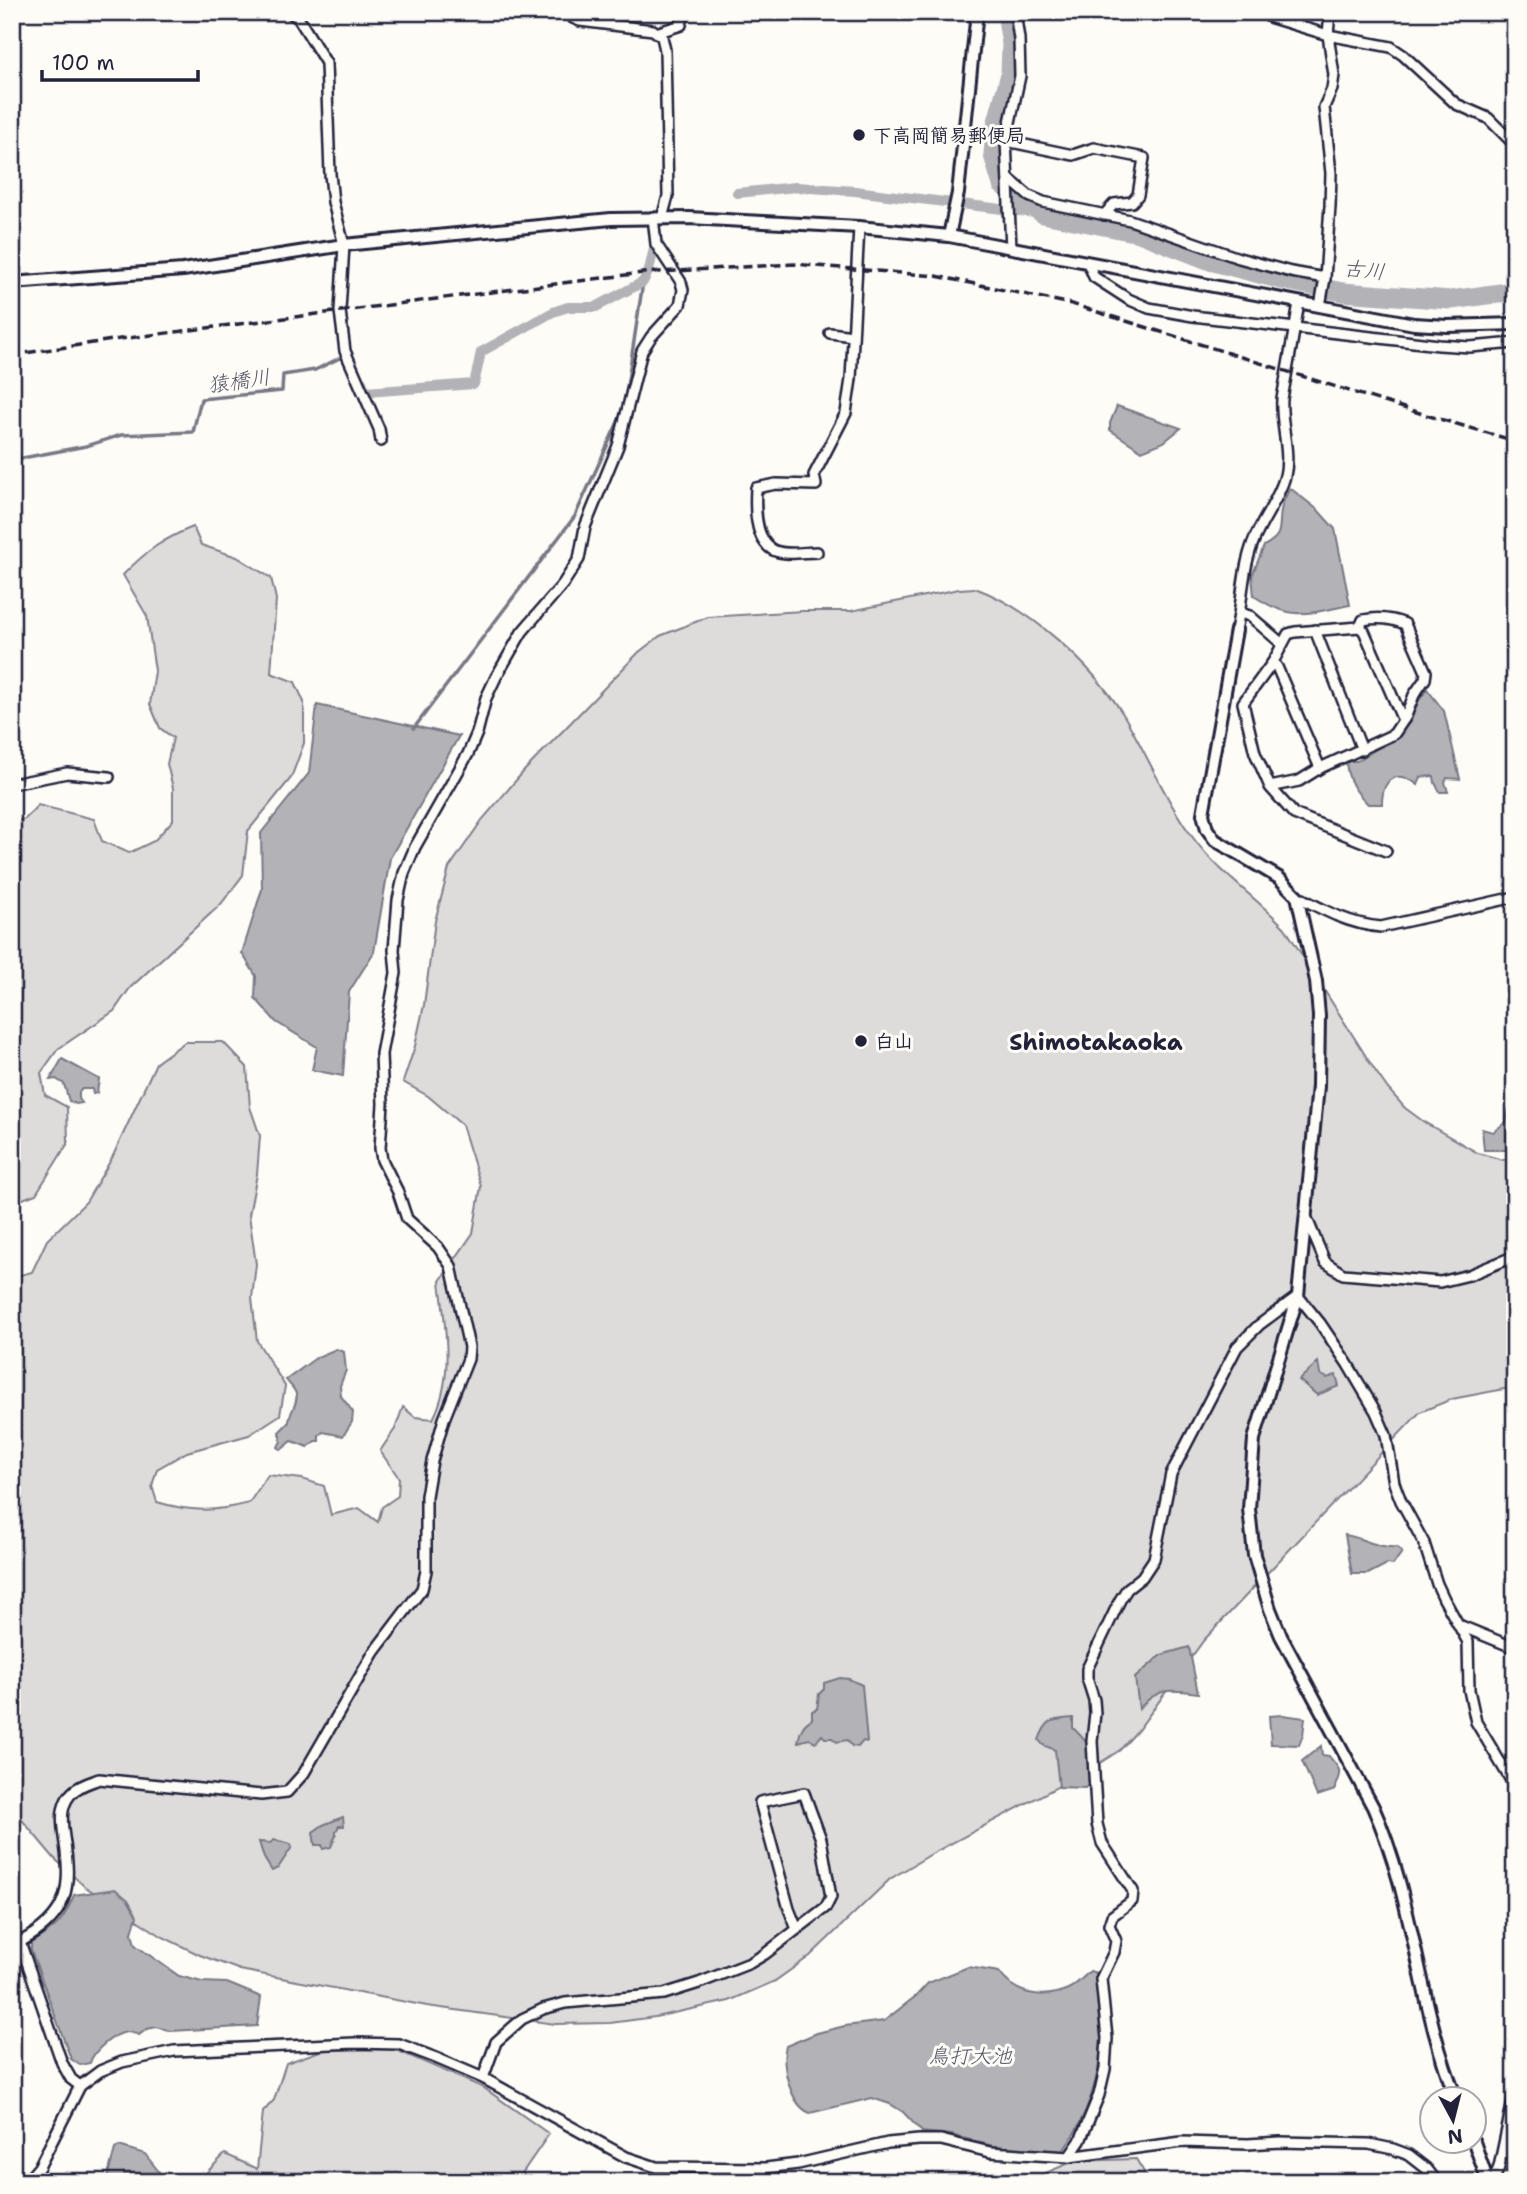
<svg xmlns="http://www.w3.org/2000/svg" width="1527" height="2194" viewBox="0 0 1527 2194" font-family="'Shantell Sans','Klee One',sans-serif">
<rect width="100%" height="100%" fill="#fdfcf7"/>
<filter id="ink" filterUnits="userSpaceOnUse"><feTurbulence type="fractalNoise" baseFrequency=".0143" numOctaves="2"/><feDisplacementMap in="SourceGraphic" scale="14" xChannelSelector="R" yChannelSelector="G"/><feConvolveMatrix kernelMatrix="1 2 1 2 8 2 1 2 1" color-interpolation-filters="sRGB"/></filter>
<g filter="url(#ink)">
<g fill="#dddcdb" stroke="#807f8b" stroke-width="2">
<path d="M193,527L201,545L237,557L271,578L276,599L271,673L295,682L304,702V743L291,778L248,831L243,875L221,904L130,988L114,1011L58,1049L41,1073L45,1095L67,1107L68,1143L36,1194L12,1203V822L25,819L38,805L94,819L102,841L129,853L154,841L173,820V788L167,764L173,738L160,728L150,704L155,671L147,616L123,575C146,551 163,539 193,527Z"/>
<path d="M975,588C1030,608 1092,665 1123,714C1149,757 1166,803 1197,843C1223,876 1257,898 1285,928L1374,1069L1388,1089L1405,1108L1424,1122L1478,1153L1503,1160L1515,1156V1387L1452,1399L1420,1412L1204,1640L1138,1730L1120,1750L1089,1770L933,1853L890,1879L810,1956L775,1981L729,2001L655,2017L610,2023L555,2024L427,2006L240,1970L200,1955L163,1937L84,1886L54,1858L12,1808V1277L32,1272L47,1240L86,1202L112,1158L156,1063L185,1042H223L247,1067L250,1107L260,1136L257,1174L249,1215L256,1264L252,1298L257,1341L285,1386L280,1415L249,1435L187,1452L157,1469L152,1486L157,1502C190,1512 215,1512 249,1503L268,1475L302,1479L324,1486L331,1515L359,1508L378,1522L382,1507L398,1496L399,1478L380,1451L395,1429L403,1407L415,1417L433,1419C455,1376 445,1327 440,1281L473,1233L481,1186L462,1125L428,1096L403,1082L415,1046L424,1005L435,921L449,868L482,820L524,771L639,652L660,636L708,617L803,611H851L959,589Z"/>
<path d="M394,2049L484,2088L549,2134L516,2182H197L225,2154L257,2169L263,2112L274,2100L286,2063L323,2050Z"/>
<path d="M1136,2159L1150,2182H1034L1036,2177L1074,2161Z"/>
</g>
<g fill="#b2b2b7" stroke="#787885" stroke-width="2">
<path d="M1117,406L1181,428L1164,442L1142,451L1110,430V423Z"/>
<path d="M1290,488L1318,510L1335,529L1350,605C1309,613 1292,622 1254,596L1252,576L1264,546C1284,535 1278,529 1281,511C1282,502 1286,496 1290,488Z"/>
<path d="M1427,689L1444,711L1460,779L1447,778L1445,782L1448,792H1440L1435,783L1434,776L1421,777L1418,785C1397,768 1382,779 1382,804H1368C1355,791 1347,780 1346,761H1357L1399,735L1409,723L1418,702Z"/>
<path d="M317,705L459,736L390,858L374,952L349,992L343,1076L312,1070L317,1047L276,1022L255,998L256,976L242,953L262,889L261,833L309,773Z"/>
<path d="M62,1059L99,1079L97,1093L93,1094L92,1089H82L79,1092V1099L82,1103L76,1104L69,1101L64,1084L56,1079L50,1080Z"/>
<path d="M1515,1103V1137H1511L1507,1150H1484L1482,1129L1493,1132L1506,1122L1509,1108Z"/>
<path d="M336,1349L344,1352L346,1370L340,1386L341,1396L353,1412L352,1422L343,1436L323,1432L319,1435V1441H315L308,1447L292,1441L281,1450L278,1447L281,1441L279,1432L289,1422C289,1412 299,1403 296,1394C295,1389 289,1384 286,1380L317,1357Z"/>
<path d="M1318,1362L1320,1374L1327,1378L1336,1375L1339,1386L1317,1395L1299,1380Z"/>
<path d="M1345,1535C1363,1538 1380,1549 1397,1547L1402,1552L1393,1565L1387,1564L1368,1574H1352Z"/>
<path d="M1189,1647L1198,1693C1171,1689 1157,1687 1139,1709L1135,1678L1161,1655Z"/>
<path d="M840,1678L849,1679L862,1685L867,1742L863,1741L858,1747L852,1746L847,1740L837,1742L832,1738H825L822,1735L816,1742L809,1739L798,1742C800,1732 802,1724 812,1719V1711L817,1709L819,1694L824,1689V1683Z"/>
<path d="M1283,1715L1305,1718L1303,1735L1299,1745L1271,1744L1269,1716Z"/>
<path d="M1073,1718V1728C1078,1733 1085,1739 1088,1746C1093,1758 1096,1779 1085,1788L1059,1787L1055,1750L1043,1745L1039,1740C1047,1718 1052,1720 1073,1718Z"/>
<path d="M1321,1746L1322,1755L1329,1756C1332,1760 1337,1765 1339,1770C1341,1777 1334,1783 1335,1790L1317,1796L1302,1761Z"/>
<path d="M343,1817L344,1826H339L336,1831V1835L331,1847L323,1849L322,1845H315L313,1832L323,1825Z"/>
<path d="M274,1840L290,1844L292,1847L278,1868L272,1871L264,1858L259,1842L270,1843Z"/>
<path d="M115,1889L128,1900L137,1916L132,1933L135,1945L179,1976L202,1982L227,1983L261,1997L257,2026L171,2031L157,2027L147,2029L139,2035C137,2034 128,2032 127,2032C113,2034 93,2051 90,2063L80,2065L71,2059L31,1950V1942C56,1929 64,1921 74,1895Z"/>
<path d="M968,1967L999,1972C1015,1995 1043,2000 1068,1989C1077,1985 1083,1977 1090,1971L1096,1973C1097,1995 1101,2017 1101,2038C1101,2077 1086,2119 1063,2151H1038L993,2146L952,2135L922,2132L903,2112L890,2104L872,2098L810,2113C791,2106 780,2064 786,2046L817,2033L845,2026L884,2021L916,1996L928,1983Z"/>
<path d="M119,2146L145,2154L167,2182H106L115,2149Z"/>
</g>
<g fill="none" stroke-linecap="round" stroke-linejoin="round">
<g stroke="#787885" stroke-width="3.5">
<path d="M625,400L643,282"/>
<path d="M12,460L86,446L121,435L193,432L201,399L282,391L283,375L315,370L344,356"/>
<path d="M414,728L575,516L623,411"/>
</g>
<g stroke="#b2b2b7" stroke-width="10">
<path d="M737,193L796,187L855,191L1043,214"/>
<path d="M362,382L366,392L474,384L481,352L553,312L568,307H596L643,282L649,270L654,248"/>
</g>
<path stroke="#b2b2b7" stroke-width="19" d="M1006,12L1011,44L1010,74L995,129L993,155L1002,185L1043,214L1139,233L1210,261L1282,280L1343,292L1451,300L1515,291"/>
<defs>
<g id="minor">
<path d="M290,12L299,19L326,63L330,174L333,202L344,245L340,311L345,351L379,429L381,441"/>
<path d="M569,12L573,18L580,21L653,30L662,37L665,50L668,196L662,218"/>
<path d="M1267,12L1269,17L1328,35L1391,47L1403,55L1456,104L1488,118L1515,145"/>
<path d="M1514,12L1515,25"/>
<path d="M659,32L681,25L684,12"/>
<path d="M1006,141L1073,155L1094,148L1144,158L1138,195L1132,202L1114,204L1104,215"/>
<path d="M1008,178L1029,196L1043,202L1130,220L1239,258L1291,272L1325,278"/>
<path d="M1011,248L1006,141L1020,76L1019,39L1015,12"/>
<path d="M1088,263L1094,277L1128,299L1149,308L1193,316L1439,345L1470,347L1515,343"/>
<path d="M1320,306L1325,278L1330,206L1331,173L1324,107L1332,89L1334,75L1328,35L1330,12"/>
<path d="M830,333L853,336"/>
<path d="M817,552C804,552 785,556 773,550C754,539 755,506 756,488L776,484L816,485L814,475L846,413L851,379L859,227"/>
<path d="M1240,613L1250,616L1281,643"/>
<path d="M1360,627L1364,631L1401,716L1404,719"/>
<path d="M1236,630C1243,600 1242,569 1254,540C1263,518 1279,499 1285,476C1291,450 1280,425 1282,399L1299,303"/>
<path d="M1315,630L1362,750"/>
<path d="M1273,662L1277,667L1320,768"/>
<path d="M12,784L67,773L109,777"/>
<path d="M1270,787L1299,781L1320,768L1394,734L1406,716L1414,695L1425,679L1426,672L1405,624C1391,618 1378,617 1363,620L1360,627L1295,632L1288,634L1273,662L1243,703L1255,753L1270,787L1294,814L1386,851"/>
<path d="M1297,896C1325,911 1349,924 1381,927L1515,897"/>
<path d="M1305,1214L1325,1262L1343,1274L1440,1282L1469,1275L1515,1256"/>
<path d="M1461,1626L1515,1648"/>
<path d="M483,2078L496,2042L522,2019L543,2009L565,2003L664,1994L699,1983L750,1963L765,1954L826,1907L831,1897L821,1839L804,1793L760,1802L789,1909L797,1929"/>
<path d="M80,2086L71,2079L62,2063L20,1942C69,1916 72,1888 64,1837C62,1823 60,1807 70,1795C77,1786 89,1783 99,1779L261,1795L287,1792L304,1773L374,1652L422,1589L426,1571V1496L432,1461L444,1419L468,1359L469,1347L451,1266L438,1247L407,1219L398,1192L382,1160L380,1148L383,1104L381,1054L396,973L394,950L398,900L404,873L415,847L468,754L477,733L486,698L496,677L522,632L563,584L579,559L585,527L618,446L642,351L651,337L680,305L683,290L681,282L656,244L653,217"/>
<path d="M1069,2157L1080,2141L1099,2095L1105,2069L1107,2038L1101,1979L1114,1952L1116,1941L1109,1925L1112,1916L1132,1901L1133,1891L1102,1843L1097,1824L1092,1741L1095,1713L1094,1700L1087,1678V1669L1120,1600L1127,1589L1142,1577L1154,1559L1171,1474L1237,1347L1259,1325L1298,1296L1320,1323L1347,1363L1376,1412L1386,1435L1394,1483L1401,1501L1424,1543L1437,1584L1444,1599L1468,1642L1469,1690L1476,1722L1515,1787"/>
<path d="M26,2182L39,2167L80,2086L100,2071L122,2062L174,2051L355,2043L399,2044L436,2058L483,2078L626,2157L656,2167L766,2168L798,2164L888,2143L919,2140H941L990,2152L1069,2157L1182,2142L1248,2144L1280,2142L1369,2144L1393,2149L1409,2155L1427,2169L1437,2182"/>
<path d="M1493,2182L1499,2167L1515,2092"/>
</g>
<g id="tertiary">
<path d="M949,236L958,193L977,12"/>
<path d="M12,283L183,270L344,245L611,219L689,218L859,227L949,236L1414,324L1447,326L1515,324"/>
<path d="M1236,630L1203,814L1207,829L1215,840L1279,878L1297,896L1316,981L1319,1016L1318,1086L1298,1296L1254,1439L1249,1509L1254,1555L1270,1609L1281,1636L1373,1807C1415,1900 1418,2006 1457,2100"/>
<path d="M1474,2142L1488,2182"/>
</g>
</defs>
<use href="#minor" stroke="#22223b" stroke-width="14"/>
<use href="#tertiary" stroke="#22223b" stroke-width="16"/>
<use href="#minor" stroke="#fdfcf7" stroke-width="9"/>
<use href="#tertiary" stroke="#fdfcf7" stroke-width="10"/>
<path stroke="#22223b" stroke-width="3.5" stroke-dasharray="10 5" stroke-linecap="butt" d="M12,355L120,339L642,273L794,264L936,276L1072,304L1426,415L1515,441"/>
</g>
</g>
<g fill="#22223b" stroke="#fdfcf7" stroke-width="2.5">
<circle cx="859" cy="135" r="7"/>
<circle cx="861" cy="1041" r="7"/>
</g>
<g text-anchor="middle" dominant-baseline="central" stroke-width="6" stroke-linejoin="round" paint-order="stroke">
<g font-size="19" font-weight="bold" fill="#22223b" stroke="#fdfcf7" text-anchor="start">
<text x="873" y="135">下高岡簡易郵便局</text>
<text x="875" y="1041">白山</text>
</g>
<g font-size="21" font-style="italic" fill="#545466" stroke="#fdfcf7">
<text transform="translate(1364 270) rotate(6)">古川</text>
<text transform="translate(239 381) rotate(-8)">猿橋川</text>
<text x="970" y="2056">鳥打大池</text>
</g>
<g font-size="23" font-weight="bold" fill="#22223b" stroke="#fdfcf7">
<text x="1096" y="1042">Shimotakaoka</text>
</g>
</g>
<rect width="1527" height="2194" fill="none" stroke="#fdfcf7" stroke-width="42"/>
<rect x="21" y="21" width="1485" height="2152" fill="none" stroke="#22223b" stroke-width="2.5" filter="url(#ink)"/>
<g transform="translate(1453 2120) rotate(173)"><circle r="33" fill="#fdfcf7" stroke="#a5a5ac" stroke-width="2"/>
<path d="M0-5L12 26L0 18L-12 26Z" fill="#22223b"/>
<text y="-10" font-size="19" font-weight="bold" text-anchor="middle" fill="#22223b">N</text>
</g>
<path d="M42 70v10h156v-10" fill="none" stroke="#22223b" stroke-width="3.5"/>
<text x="52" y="70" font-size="21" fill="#22223b" stroke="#fdfcf7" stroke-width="5" paint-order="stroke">100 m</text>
</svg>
